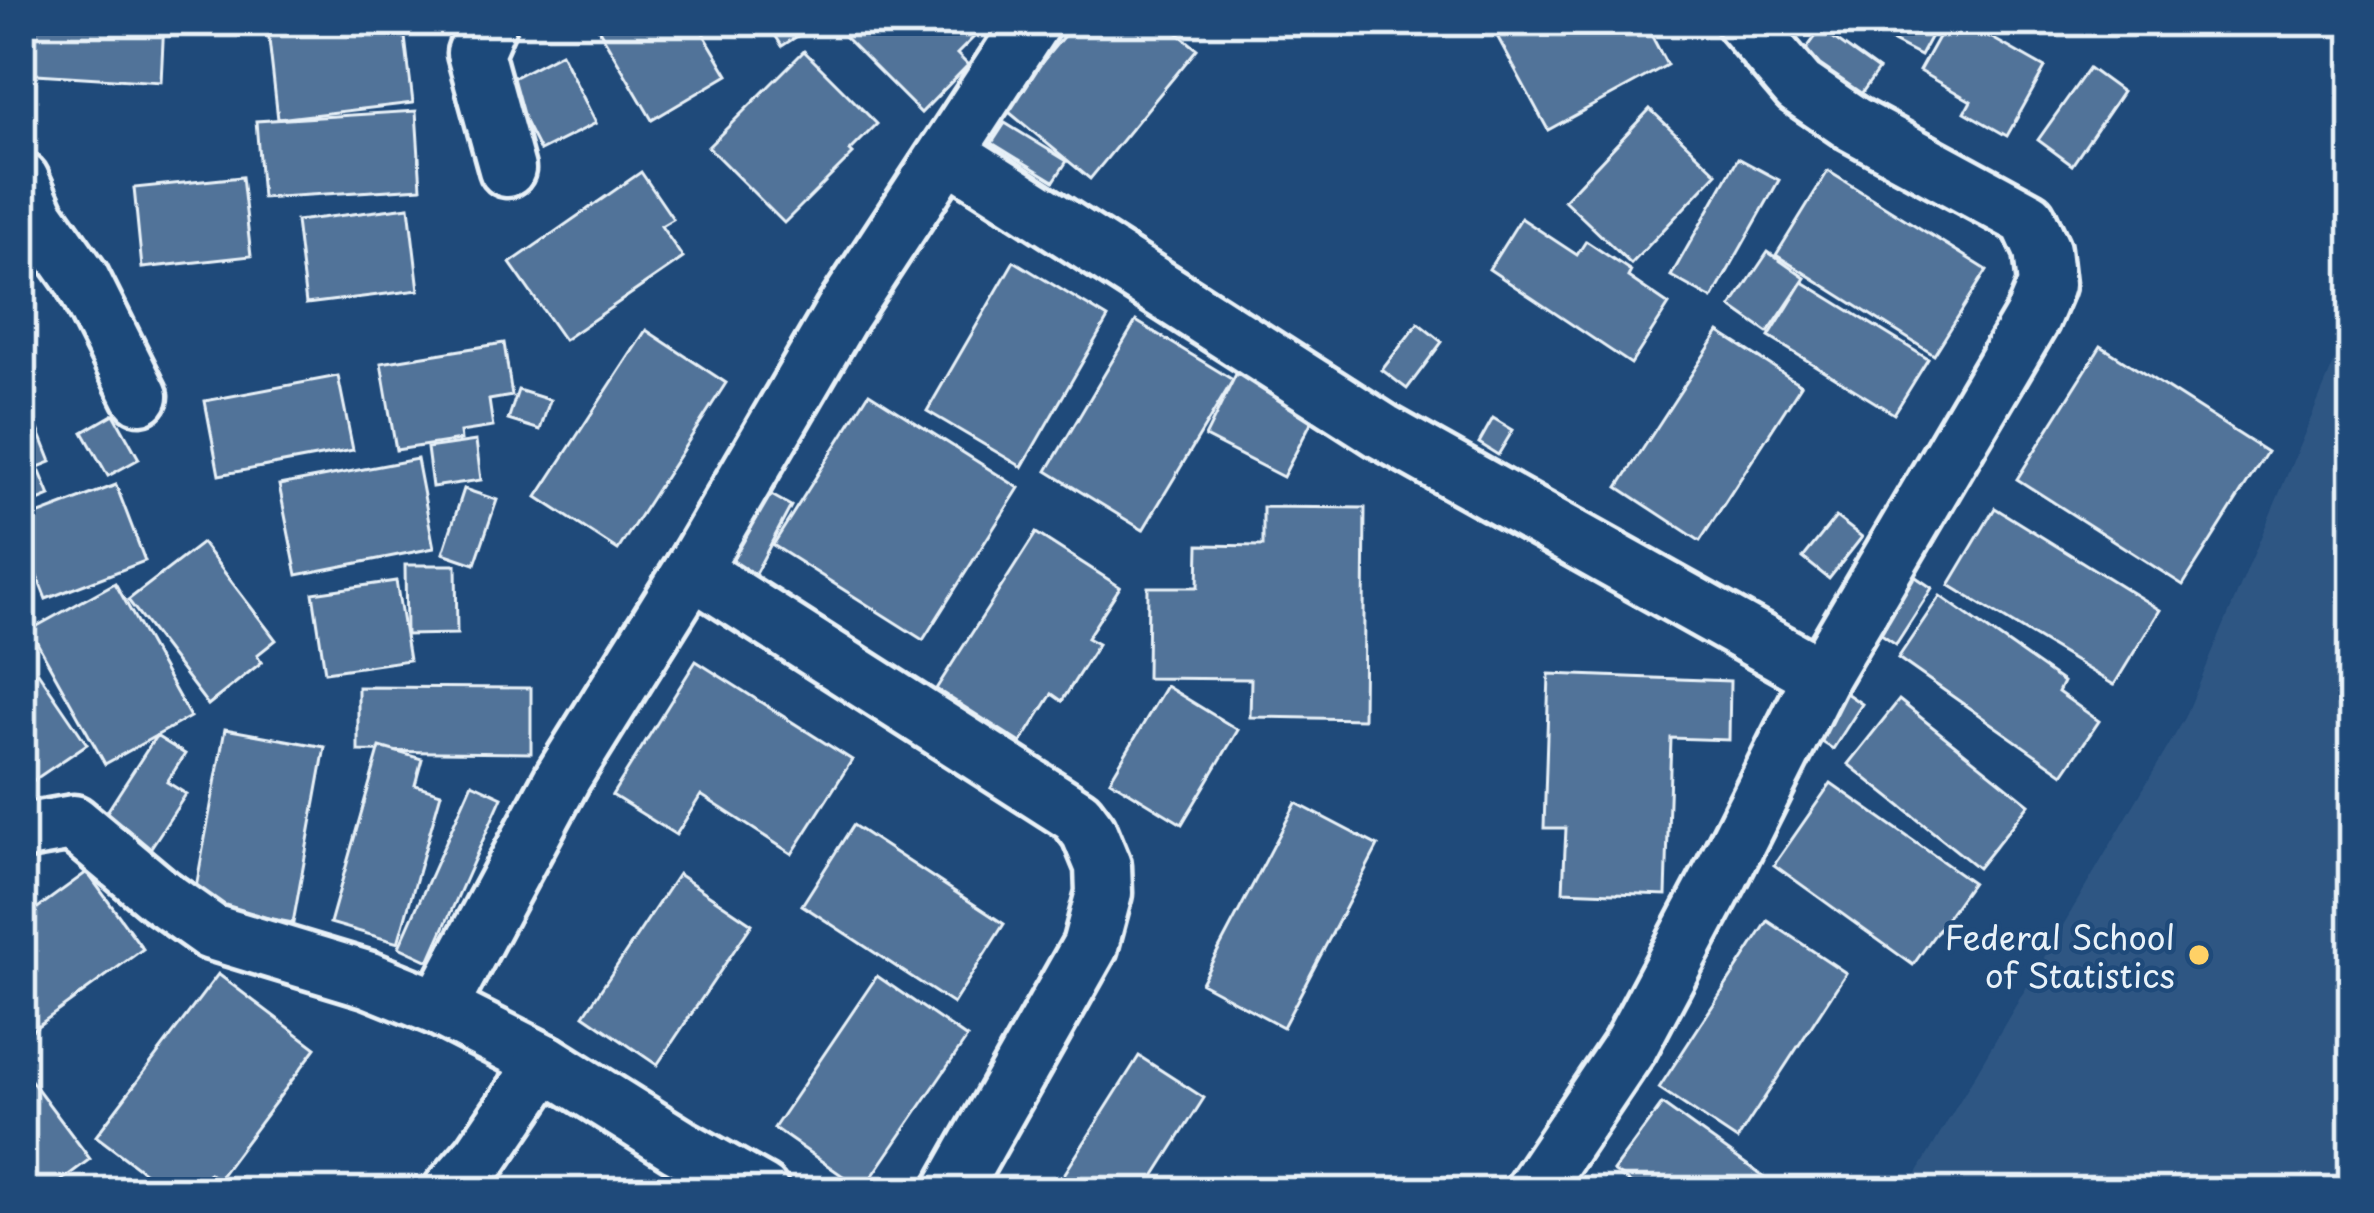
<svg xmlns="http://www.w3.org/2000/svg" width="2374" height="1213" viewBox="0 0 2374 1213" font-family="'Playpen Sans',sans-serif">
<rect width="100%" height="100%" fill="#1f4a7a"/>
<filter id="ink" filterUnits="userSpaceOnUse"><feTurbulence type="fractalNoise" baseFrequency=".00833" numOctaves="2"/><feDisplacementMap in="SourceGraphic" scale="24" xChannelSelector="R" yChannelSelector="G"/><feConvolveMatrix kernelMatrix="1 2 1 2 8 2 1 2 1" color-interpolation-filters="sRGB"/></filter>
<g filter="url(#ink)">
<path fill="#2e5683" d="M2353,318V1192H1906L2185,718Z"/>
<g fill="#517399" stroke="#e8f1f8" stroke-width="3">
<path d="M21,21H164L161,82L21,73Z"/>
<path d="M403,21L413,103L278,119L267,22Z"/>
<path d="M594,21H696L728,75L652,120Z"/>
<path d="M766,21H821L782,46Z"/>
<path d="M855,21H990L957,54L968,65L921,113L842,34Z"/>
<path d="M1076,21H1163L1197,49L1090,179L1004,108Z"/>
<path d="M1520,21H1644L1667,65L1548,130L1496,34Z"/>
<path d="M1899,21H1939L1920,56L1889,40Z"/>
<path d="M1947,21H1962L2045,68L2007,136L1965,112L1971,101L1919,71Z"/>
<path d="M1821,29L1878,70L1856,101L1799,59Z"/>
<path d="M804,51L877,124L850,151L853,154L784,223L708,147Z"/>
<path d="M561,53L596,123L540,151L505,82Z"/>
<path d="M2089,68L2122,92L2072,165L2038,140Z"/>
<path d="M1650,109L1717,173L1631,264L1564,200Z"/>
<path d="M416,111L421,188L262,198L256,121Z"/>
<path d="M1005,123L1067,161L1054,181L992,143Z"/>
<path d="M1738,158L1779,180L1712,299L1671,276Z"/>
<path d="M1828,171L1987,270L1934,355L1776,255Z"/>
<path d="M641,172L673,219L661,226L683,258L564,340L510,263Z"/>
<path d="M242,177L251,256L142,268L134,188Z"/>
<path d="M409,207L419,290L306,304L296,221Z"/>
<path d="M1521,218L1577,255L1586,241L1631,271L1628,277L1669,305L1631,364L1489,269Z"/>
<path d="M1768,252L1805,278L1768,333L1731,307Z"/>
<path d="M1014,261L1108,318L1022,467L927,411Z"/>
<path d="M1803,282L1928,359L1894,414L1769,337Z"/>
<path d="M1136,321L1233,380L1143,530L1047,471Z"/>
<path d="M1418,323L1442,342L1407,389L1382,370Z"/>
<path d="M646,330L726,383L618,550L537,497Z"/>
<path d="M1719,332L1801,385L1700,541L1618,487Z"/>
<path d="M504,343L512,396L489,400L493,427L460,432L461,440L396,450L381,363Z"/>
<path d="M2101,346L2267,452L2183,585L2017,479Z"/>
<path d="M1239,368L1318,409L1283,477L1205,437Z"/>
<path d="M338,376L353,450L219,475L205,401Z"/>
<path d="M518,390L550,400L540,430L508,420Z"/>
<path d="M869,393L1019,488L923,640L773,545Z"/>
<path d="M27,401L51,462L38,467L50,496L21,508V404Z"/>
<path d="M114,414L139,459L108,476L83,432Z"/>
<path d="M1493,418L1513,430L1498,455L1479,443Z"/>
<path d="M476,441L481,480L432,487L427,448Z"/>
<path d="M417,459L434,548L297,575L279,485Z"/>
<path d="M116,485L145,561L46,599L21,536V521Z"/>
<path d="M464,489L497,500L475,564L443,553Z"/>
<path d="M766,492L791,506L755,574L729,560Z"/>
<path d="M1263,507L1365,508L1363,719L1250,717L1251,679L1147,678L1148,587H1198L1199,545L1263,546Z"/>
<path d="M1995,508L2160,610L2114,685L1949,585Z"/>
<path d="M1836,517L1862,537L1829,579L1803,558Z"/>
<path d="M1036,533L1120,587L1087,638L1098,644L1062,701L1052,694L1021,743L936,689Z"/>
<path d="M202,543L276,640L257,655L262,662L208,705L128,600Z"/>
<path d="M405,565H456L457,634L406,635Z"/>
<path d="M1904,569L1932,588L1896,644L1868,625Z"/>
<path d="M396,581L409,660L325,672L313,593Z"/>
<path d="M115,583L190,717L105,764L30,630Z"/>
<path d="M1940,596L2063,682L2058,692L2099,721L2063,774L1898,658Z"/>
<path d="M696,661L852,760L792,854L701,795L676,835L612,795Z"/>
<path d="M38,672L87,744L21,789V683Z"/>
<path d="M1549,674L1730,681L1729,740L1671,738L1666,895L1563,891L1566,828H1544Z"/>
<path d="M1166,686L1238,730L1182,824L1110,780Z"/>
<path d="M358,687L531,688V753L358,751Z"/>
<path d="M1840,689L1862,704L1833,749L1811,735Z"/>
<path d="M1899,700L2029,804L1978,868L1848,764Z"/>
<path d="M225,729L325,747L293,923L193,904Z"/>
<path d="M156,736L185,754L167,782L186,794L148,852L101,821Z"/>
<path d="M380,747L422,759L415,785L441,793L398,943L330,923Z"/>
<path d="M472,783L502,797L429,961L399,947Z"/>
<path d="M1831,783L1972,882L1913,965L1774,865Z"/>
<path d="M1296,803L1378,846L1283,1027L1201,983Z"/>
<path d="M853,825L1004,924L953,1004L802,905Z"/>
<path d="M87,872L143,949L21,1038V920Z"/>
<path d="M678,874L752,924L657,1065L584,1015Z"/>
<path d="M1768,921L1846,973L1737,1140L1659,1088Z"/>
<path d="M218,974L316,1048L218,1179L209,1173L196,1192H170L96,1136Z"/>
<path d="M877,976L967,1038L863,1190L774,1128Z"/>
<path d="M1139,1056L1204,1098L1144,1192H1053Z"/>
<path d="M24,1071L90,1159L46,1192H39L21,1169V1073Z"/>
<path d="M1662,1104L1785,1192H1643L1613,1171Z"/>
</g>
<g fill="none" stroke-linecap="round" stroke-linejoin="round">
<defs>
<g id="minor">
<path d="M489,21L475,53L507,169"/>
<path d="M948,153L1382,431L1821,676"/>
<path d="M21,180L37,216L81,278L140,396"/>
<path d="M692,570L1077,816L1089,832L1103,866L1104,893L1090,946L951,1192"/>
<path d="M21,832L73,823L159,895L211,932L370,980L439,1008L545,1062L679,1146L761,1192"/>
<path d="M439,1008L563,777L692,570L842,313L1033,21"/>
<path d="M450,1192L482,1155L545,1062"/>
<path d="M1532,1192L1630,1046L1722,873L1821,676L2032,318L2046,285L2042,250L2028,219L1853,124L1799,87L1743,21"/>
</g>
</defs>
<use href="#minor" stroke="#e8f1f8" stroke-width="63"/>
<use href="#minor" stroke="#1f4a7a" stroke-width="54"/>
</g>
</g>
<circle fill="#ffd166" stroke="#1f4a7a" stroke-width="4.5" cx="2199" cy="955" r="12"/>
<g text-anchor="middle" dominant-baseline="central" stroke-width="9" stroke-linejoin="round" paint-order="stroke">
<g font-size="33" fill="#e8f1f8" stroke="#1f4a7a" text-anchor="end">
<text x="2175" y="936">Federal School<tspan x="2175" dy="38">of Statistics</tspan></text>
</g>
</g>
<rect width="2374" height="1213" fill="none" stroke="#1f4a7a" stroke-width="72"/>
<rect x="36" y="36" width="2302" height="1141" fill="none" stroke="#e8f1f8" stroke-width="4.5" filter="url(#ink)"/>
</svg>
